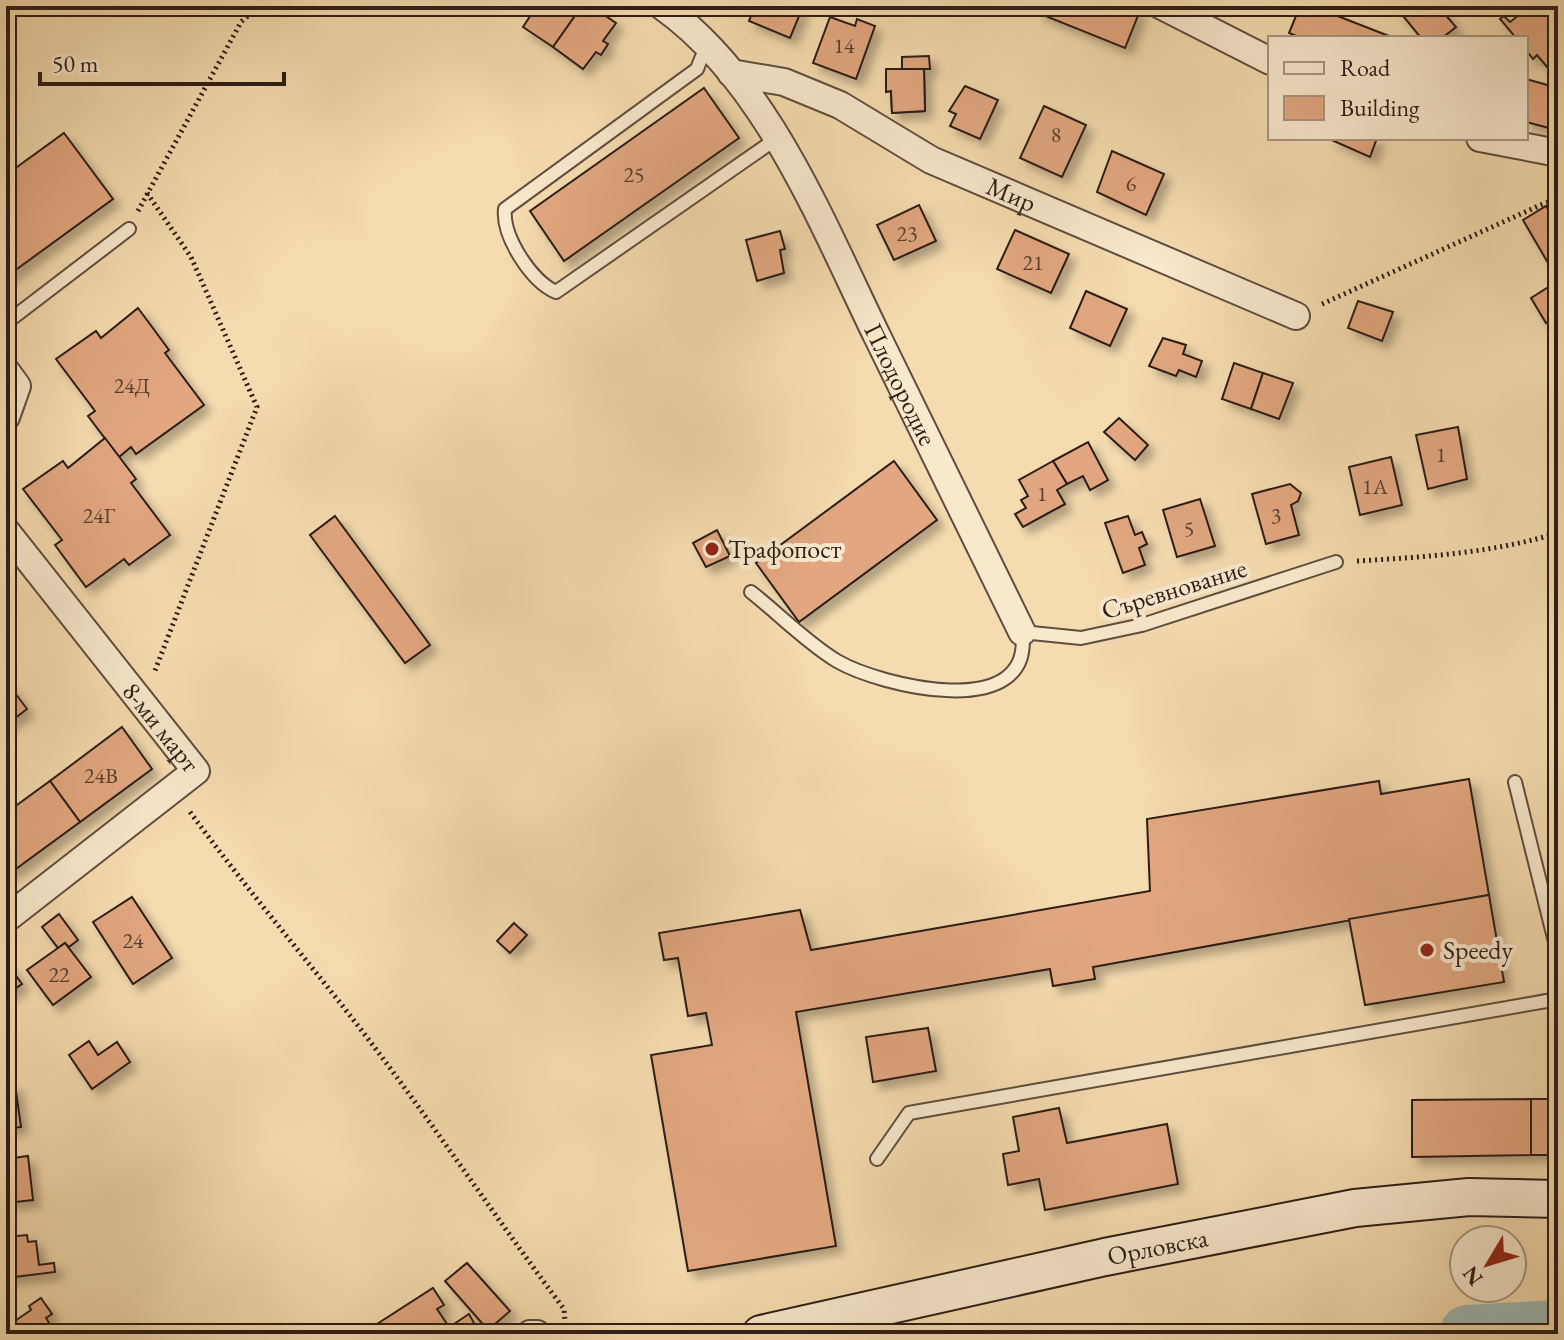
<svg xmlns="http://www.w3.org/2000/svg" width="1564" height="1340" viewBox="0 0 1564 1340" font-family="'EB Garamond',serif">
<defs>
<filter id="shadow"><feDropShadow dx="7" dy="7" stdDeviation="4" flood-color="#0004"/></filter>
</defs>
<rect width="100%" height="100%" fill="#f5dcb0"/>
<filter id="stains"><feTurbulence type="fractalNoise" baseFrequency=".0025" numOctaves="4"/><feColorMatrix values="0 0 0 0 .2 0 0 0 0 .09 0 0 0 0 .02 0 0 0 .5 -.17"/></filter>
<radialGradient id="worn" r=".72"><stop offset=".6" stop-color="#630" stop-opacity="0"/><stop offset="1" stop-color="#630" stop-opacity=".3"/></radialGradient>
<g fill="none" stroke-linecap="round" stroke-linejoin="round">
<path stroke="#9ebab3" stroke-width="58" d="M1468,1334L1558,1329"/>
</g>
<g fill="#e2a780" stroke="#2c1d17" stroke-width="2" filter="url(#shadow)">
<path d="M582,6L553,47L523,27L534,10L528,6Z"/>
<path d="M582,6H591L616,23L603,41L608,44L601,55L596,52L583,69L553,47Z"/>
<path d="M755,6L802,9L790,38L749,21Z"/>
<path d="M1036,6H1124L1139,13L1125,48L1038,13L1040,8Z"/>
<path d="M1300,6H1312L1394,38H1301L1289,33Z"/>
<path d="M1395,6H1438L1456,27L1442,38H1421Z"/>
<path d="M1538,6H1558V80L1537,55L1533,59L1526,50V38H1516L1500,19L1504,16L1510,22L1529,7L1532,11Z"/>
<path d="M830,17L855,26L857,19L875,26L856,79L813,63Z"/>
<path d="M929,56L930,69H924L925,111L892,113L891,91L886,92V69H902V57Z"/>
<path d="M886,69H924L925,111L892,113L891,91L886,92Z"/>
<path d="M1526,79L1558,88L1553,129L1526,122Z"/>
<path d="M965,86L998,100L980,139L950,126L956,114L949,111Z"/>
<path d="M704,88L739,138L564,261L530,211Z"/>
<path d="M1044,106L1086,125L1062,177L1020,158Z"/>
<path d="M64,133L113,199L6,277V175Z"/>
<path d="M1327,138H1377L1370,157Z"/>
<path d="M1112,151L1164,174L1146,215L1097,192Z"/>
<path d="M919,205L936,241L894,260L877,225Z"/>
<path d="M1546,206L1558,226V280L1523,220Z"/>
<path d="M1015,230L1069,254L1051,293L997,269Z"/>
<path d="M780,231L785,249L780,250L784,273L757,281L746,240Z"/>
<path d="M1558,281V315L1546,323L1531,298Z"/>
<path d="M1086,291L1127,309L1110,346L1070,328Z"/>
<path d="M1358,301L1393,312L1382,341L1348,328Z"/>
<path d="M138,308L169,350L165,353L204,405L136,454L131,447L119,457L88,416L95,411L56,359L96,331L101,338Z"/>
<path d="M1163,338L1186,345L1183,354L1202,361L1196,377L1179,370L1176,376L1149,366Z"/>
<path d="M1234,363L1263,373L1251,409L1222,399Z"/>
<path d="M1263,373L1293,383L1279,419L1251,409Z"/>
<path d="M1119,418L1148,445L1135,460L1104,432Z"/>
<path d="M1458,427L1467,479L1428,489L1416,435Z"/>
<path d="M105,438L136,479L131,483L170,535L129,565L124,559L86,587L55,545L62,540L23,489L63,461L68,468Z"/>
<path d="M1088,442L1108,480L1090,490L1083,476L1067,484L1053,461Z"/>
<path d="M1391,457L1402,505L1360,515L1349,467Z"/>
<path d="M894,461L937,520L799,622L756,563Z"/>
<path d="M1053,461L1067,484L1057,490L1065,504L1023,527L1015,514L1026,508L1021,500L1028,496L1019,480Z"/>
<path d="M1290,484L1301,493L1298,501L1291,505L1299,535L1266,544L1252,494Z"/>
<path d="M1200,499L1215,546L1177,557L1163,510Z"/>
<path d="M335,516L430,645L405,663L310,535Z"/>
<path d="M1128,516L1135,535L1142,532L1147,544L1139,548L1145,565L1123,573L1105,523Z"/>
<path d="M717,530L730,556L706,567L693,543Z"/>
<path d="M6,681L27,709L6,725Z"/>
<path d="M122,727L152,769L80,822L50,781Z"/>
<path d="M1469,779L1489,895L1093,967L1095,979L1053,986L1050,969L796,1012L836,1246L688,1271L651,1055L712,1045L706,1013L688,1016L678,958L664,960L659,933L800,910L811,950L1150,891L1147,819L1379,781L1381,794Z"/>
<path d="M50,781L80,822L9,874L6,869V813Z"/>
<path d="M1489,895L1504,982L1365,1005L1349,919Z"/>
<path d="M132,897L172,958L133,984L93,922Z"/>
<path d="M59,914L78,940L69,947L65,943L58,948L42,927Z"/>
<path d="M514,923L527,935L510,953L497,941Z"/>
<path d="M65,943L91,977L53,1005L27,970Z"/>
<path d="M6,962L22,984L6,995Z"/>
<path d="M928,1028L936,1071L873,1082L866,1037Z"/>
<path d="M89,1041L98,1055L117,1042L130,1062L92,1089L69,1055Z"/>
<path d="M15,1084L21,1127L6,1129V1086Z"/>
<path d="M1531,1099V1155L1412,1157V1100Z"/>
<rect x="1531" y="1099" width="17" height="56"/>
<path d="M1059,1108L1067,1143L1167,1124L1178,1184L1045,1210L1039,1179L1008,1185L1003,1154L1019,1151L1013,1117Z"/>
<path d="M28,1156L33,1200L6,1203V1159Z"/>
<path d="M27,1235L28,1242L36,1241L39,1265L54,1263L55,1272L6,1278V1237Z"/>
<path d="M467,1263L510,1311L488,1330L445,1281Z"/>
<path d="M433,1288L444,1305L437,1309L447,1324L431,1334H384L377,1324Z"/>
<path d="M41,1298L52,1314L46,1318L56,1334H6V1327L31,1310L29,1306Z"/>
<path d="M469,1314L480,1334H456L451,1326Z"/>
</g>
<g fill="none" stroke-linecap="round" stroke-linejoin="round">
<defs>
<g id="lane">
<path d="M707,44L697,69L505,209C502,236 531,281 556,292L776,139"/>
<path d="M6,323L129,229"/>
<path d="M751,592C779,614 807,643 837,661C880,686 1035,724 1022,632L1081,638L1142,625L1336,562"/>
<path d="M1515,782L1558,954"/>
<path d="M877,1159L909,1113L1558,999"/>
</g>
<g id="street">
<path id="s1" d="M662,6C767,80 823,226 878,338C926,436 974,534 1022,632"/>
<path d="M1162,6L1270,61"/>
<path id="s2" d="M731,73L784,82L840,105L931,160L1296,316"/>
<path d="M1480,138L1558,153"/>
<path d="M6,371L17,386L6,417"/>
<path id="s3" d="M6,531L196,771L6,919"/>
<path d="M530,1334H537"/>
</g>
<g id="secondary">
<path id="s4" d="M761,1334L1105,1257L1355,1208L1469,1197L1558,1199"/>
</g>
</defs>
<use href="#lane" stroke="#5e4d3d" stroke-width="16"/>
<use href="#street" stroke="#5e4d3d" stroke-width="30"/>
<use href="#secondary" stroke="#2c1d17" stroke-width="40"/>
<g stroke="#2c1d17" stroke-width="5" stroke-dasharray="2 4" stroke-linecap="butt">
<path d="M147,193L191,257L257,407L154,673"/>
<path d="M138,211L241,22L259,6"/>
<path d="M1322,304L1545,203L1558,200"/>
<path d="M1357,561C1426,557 1492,553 1558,533"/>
<path d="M190,812C242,883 298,949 352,1018C426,1113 492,1213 564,1309L565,1321"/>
</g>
<use href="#lane" stroke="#f8e8cc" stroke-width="12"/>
<use href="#street" stroke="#f8e8cc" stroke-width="26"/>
<use href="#secondary" stroke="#f8e8cc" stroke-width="36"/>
</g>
<g fill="#8f2418" stroke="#f8e8cc" stroke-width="3">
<circle cx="712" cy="549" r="8"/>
<circle cx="1427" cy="950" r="8"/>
</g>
<g text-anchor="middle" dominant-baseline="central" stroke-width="8" stroke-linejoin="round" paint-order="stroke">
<g font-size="22" fill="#5a4031">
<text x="844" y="45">14</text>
<text x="1056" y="134">8</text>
<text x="634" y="174">25</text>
<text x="1131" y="183">6</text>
<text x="907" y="233">23</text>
<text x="1033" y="262">21</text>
<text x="132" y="385">24Д</text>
<text x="1441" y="454">1</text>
<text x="1375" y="486">1А</text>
<text x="1042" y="493">1</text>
<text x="99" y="515">24Г</text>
<text x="1276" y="515">3</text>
<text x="1189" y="528">5</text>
<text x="101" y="775">24В</text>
<text x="133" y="940">24</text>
<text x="59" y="974">22</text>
</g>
<g font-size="26" fill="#2c1d17" stroke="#f8e8cc">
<text stroke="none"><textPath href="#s2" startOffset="308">Мир</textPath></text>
<text stroke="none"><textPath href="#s1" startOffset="452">Плодородие</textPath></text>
<text transform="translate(1174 589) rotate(-17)">Съревнование</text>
<text stroke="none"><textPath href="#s3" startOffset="250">8-ми март</textPath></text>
<text stroke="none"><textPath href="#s4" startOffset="406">Орловска</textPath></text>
</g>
<g font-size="26" fill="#2c1d17" stroke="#f8e8cc" text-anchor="start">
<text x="728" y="549">Трафопост</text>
<text x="1443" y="950">Speedy</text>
</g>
</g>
<rect width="1564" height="1340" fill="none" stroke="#f5dcb0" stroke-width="32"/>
<rect x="8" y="8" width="1548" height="1324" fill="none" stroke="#2c1d17" stroke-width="4"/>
<rect x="16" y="16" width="1532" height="1308" fill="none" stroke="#2c1d17" stroke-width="2"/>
<rect x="1268" y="36" width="260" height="104" fill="#f8e8cc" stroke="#a69784" stroke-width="2"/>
<rect x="1284" y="62" width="40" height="12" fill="#f8e8cc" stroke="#a69784" stroke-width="2"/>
<text x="1340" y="76" font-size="24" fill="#2c1d17">Road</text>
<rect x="1284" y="96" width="40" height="24" fill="#e2a780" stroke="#a69784" stroke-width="2"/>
<text x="1340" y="116" font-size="24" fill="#2c1d17">Building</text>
<g transform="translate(1488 1264) rotate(232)"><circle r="38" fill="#f8e8cc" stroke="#a69784" stroke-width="2"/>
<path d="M0-6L14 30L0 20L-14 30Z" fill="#8f2418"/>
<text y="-12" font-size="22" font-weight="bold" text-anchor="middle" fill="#2c1d17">N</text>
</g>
<path d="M40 72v12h244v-12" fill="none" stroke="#2c1d17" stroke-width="4"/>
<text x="52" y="72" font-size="24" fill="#2c1d17" stroke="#f8e8cc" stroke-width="6" paint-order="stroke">50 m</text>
<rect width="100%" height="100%" filter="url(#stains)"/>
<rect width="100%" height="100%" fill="url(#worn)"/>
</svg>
